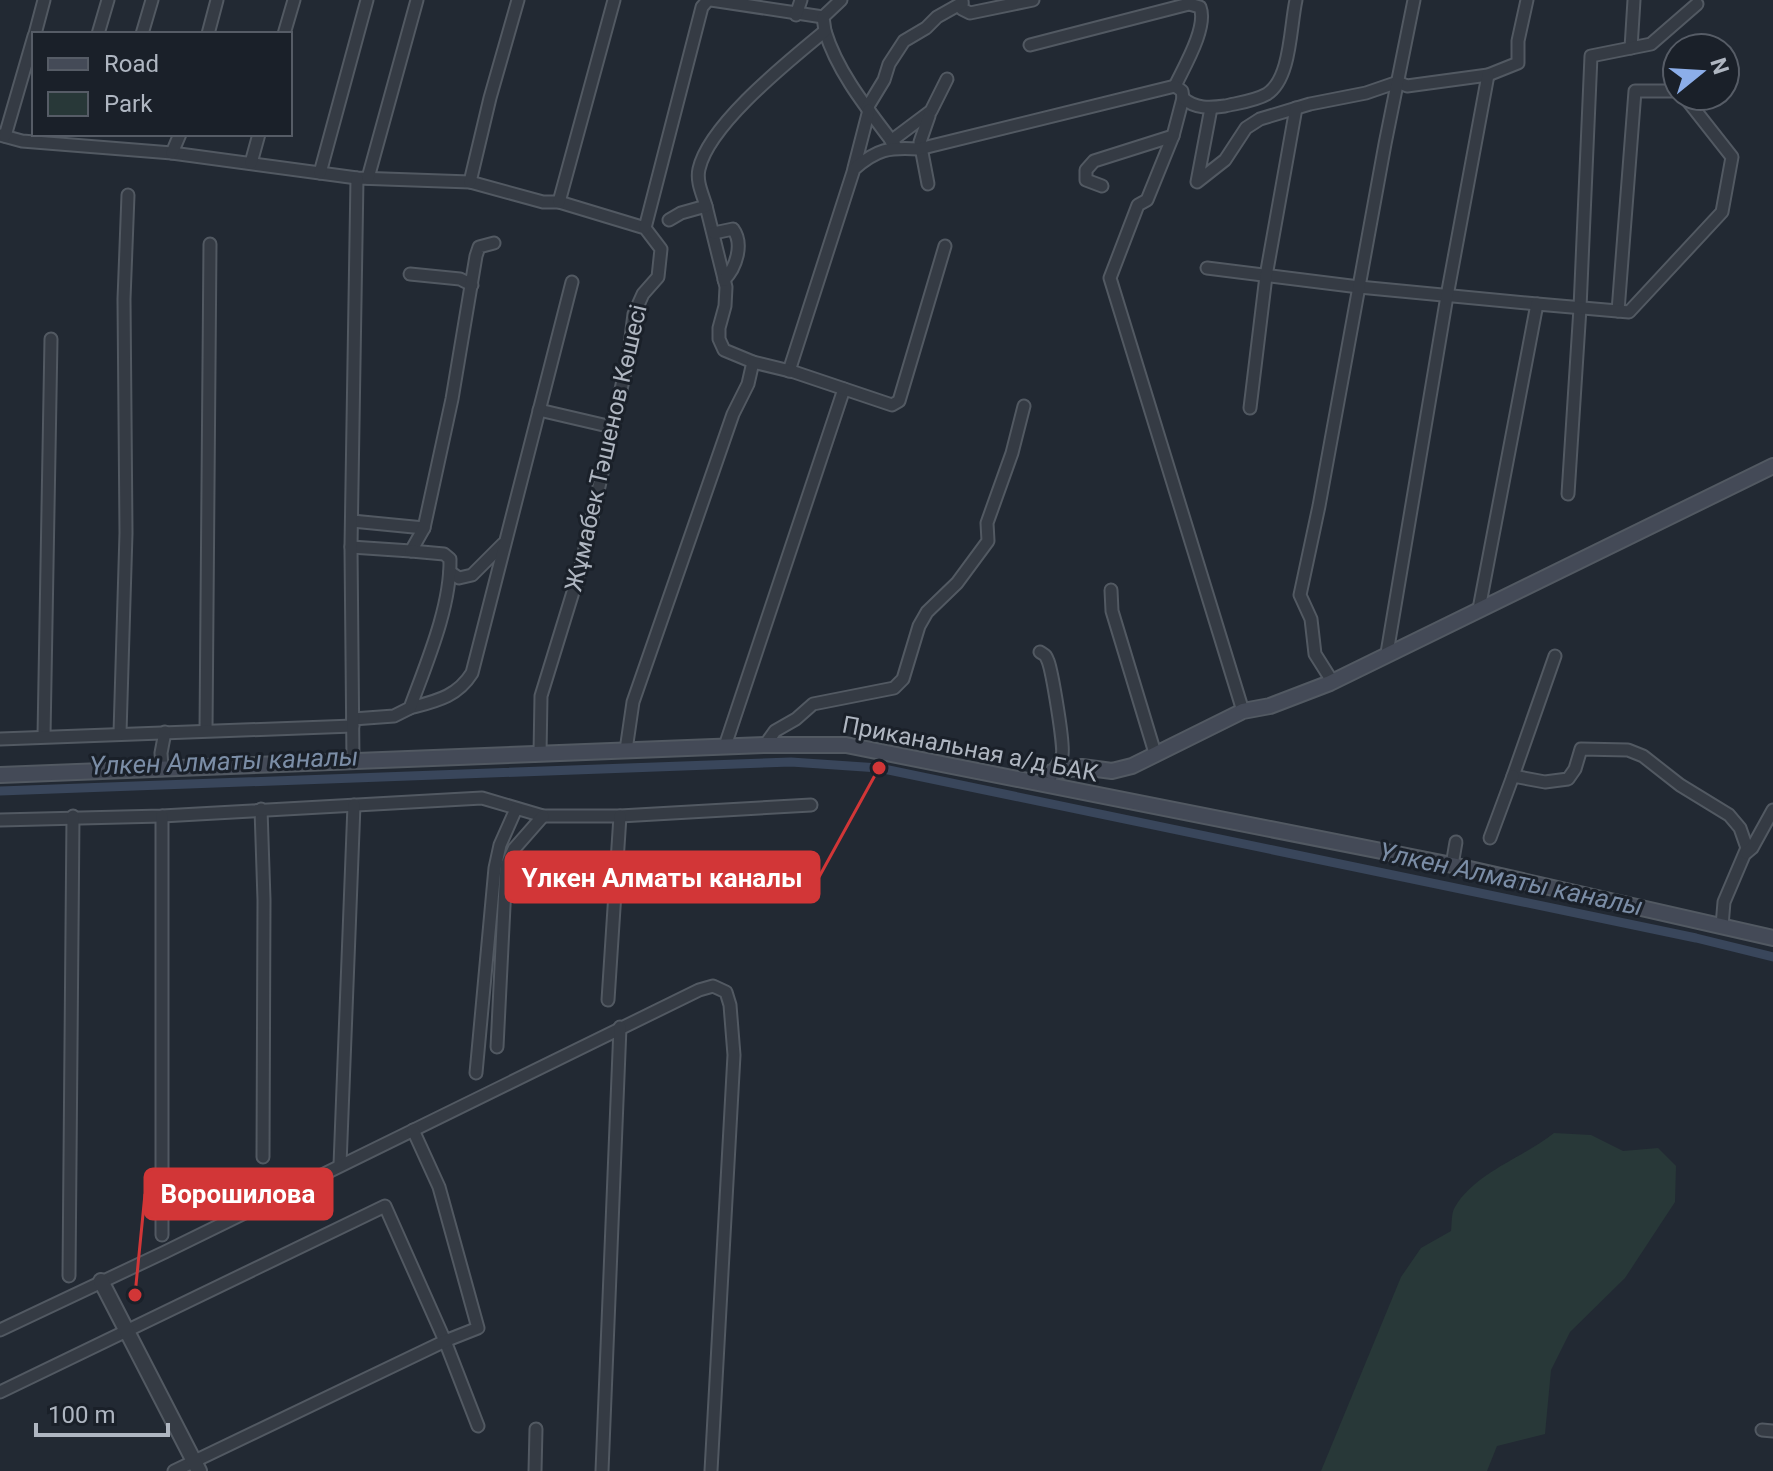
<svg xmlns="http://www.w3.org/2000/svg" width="1773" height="1471" viewBox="0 0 1773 1471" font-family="Roboto,sans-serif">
<rect width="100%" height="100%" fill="#222933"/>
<path fill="#283838" d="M1554,1133L1591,1135L1623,1151L1658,1148L1676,1166L1675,1202L1625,1278L1570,1332L1551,1370L1545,1434L1497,1446L1487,1471H1321L1401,1277L1421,1248L1451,1231C1452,1224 1451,1213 1455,1207C1476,1172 1523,1158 1554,1133Z"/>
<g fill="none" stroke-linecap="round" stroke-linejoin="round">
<path stroke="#39465b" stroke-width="9" d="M0,791L791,762L879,768L1696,938L1773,957"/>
<defs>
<g id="minor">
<path d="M711,0L823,17"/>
<path d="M962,0V9L970,13L1033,0"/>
<path d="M796,15L801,0"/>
<path d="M825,31C838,74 870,112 897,148"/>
<path d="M35,34L44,0"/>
<path d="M98,34L108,0"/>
<path d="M142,34L152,0"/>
<path d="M208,34L217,0"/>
<path d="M284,34L294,0"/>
<path d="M1030,45L1189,4L1200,7C1208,27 1184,67 1175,86"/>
<path d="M1631,48L1634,0"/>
<path d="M867,108L884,80L889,64L904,41L926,28L937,17L962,3"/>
<path d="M1211,108L1197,182L1225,160L1246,128L1260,119L1310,104L1366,93L1398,82L1407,86L1488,75L1518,63V41L1527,0"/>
<path d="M0,135L22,141L172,153L357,178L470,182L543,202H559L645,228L661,249L658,277L643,294L634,314L629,354L581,566L541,696L540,754"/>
<path d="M5,136L34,36"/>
<path d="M1173,136L1147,200L1138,205L1110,278L1243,711"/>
<path d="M891,141L931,111L947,79"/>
<path d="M172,153L180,134"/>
<path d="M251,163L259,134"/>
<path d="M854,168L869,110"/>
<path d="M320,173L367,0"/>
<path d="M368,178L417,0"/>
<path d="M470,182L490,98L518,0"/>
<path d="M928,184L920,142L929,116"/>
<path d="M1102,186L1086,180V170L1094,161L1173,136L1183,98"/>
<path d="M559,202L614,0"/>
<path d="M706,206L726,287L725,306L719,328V339L724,350L753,362"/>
<path d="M669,220L681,213L706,206C703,195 696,182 699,169C709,124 789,61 825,31L823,17L841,0"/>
<path d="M645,228L702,7L708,0"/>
<path d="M714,233L733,229C744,244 736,268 724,280"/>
<path d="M1207,268L1359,287L1537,304"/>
<path d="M410,274L460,279L472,285"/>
<path d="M1618,311L1635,91H1677"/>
<path d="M789,371L854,169C877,149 889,147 919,149L1175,86L1182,91L1183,98C1195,109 1210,108 1225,106C1238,103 1255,101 1267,94C1291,79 1290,27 1296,0"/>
<path d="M1250,408L1266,276L1296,108"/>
<path d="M539,410L612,427"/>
<path d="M1568,494L1580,308L1591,56L1651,44L1697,4"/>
<path d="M352,521L424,528"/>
<path d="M351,547L411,551L424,528L452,399L476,256L479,247L494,243"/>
<path d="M450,572L459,578L472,575L503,544"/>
<path d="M1111,590L1112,611L1155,753"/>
<path d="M1479,609L1537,304L1629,312L1722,212L1732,157L1684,96"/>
<path d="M1040,652C1046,656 1045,654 1048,661C1052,671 1065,748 1062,755C1060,763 1053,769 1051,777"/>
<path d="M1387,653L1447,296L1488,75"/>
<path d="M1555,656L1513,776L1545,782L1568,779L1575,769L1581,749L1628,750L1643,756L1680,785L1729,815L1740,828L1747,848L1724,902L1722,926"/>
<path d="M1332,681L1315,654L1311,619L1300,595L1319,506L1385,144L1414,0"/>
<path d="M410,708C436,701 457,697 472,673L572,282"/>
<path d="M353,719L394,716L410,708C426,664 451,607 450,559L444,554L411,551"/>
<path d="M206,730L210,244"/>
<path d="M120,733L126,533L124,299L128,195"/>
<path d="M44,736L51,339"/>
<path d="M0,739L353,726"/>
<path d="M765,745L775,731L796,719L813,704L894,688L903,679L919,626L927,612L957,583L988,541L987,523L1012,453L1024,406"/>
<path d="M725,746L844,389"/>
<path d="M626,750L633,702L733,414L748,384L753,362L794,372L892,405L899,401L945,246"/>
<path d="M353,761L351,547L357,178"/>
<path d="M162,768L161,753L165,732"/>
<path d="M261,809L264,900L263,1157"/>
<path d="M0,820L162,816L482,798L543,816H620L811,805"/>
<path d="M1490,838L1513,776"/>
<path d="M1746,853L1752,848L1773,810"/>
<path d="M1452,865L1456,842"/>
<path d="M608,1000L620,816"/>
<path d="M497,1047L506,866L514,849L543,816"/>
<path d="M476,1073L495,868L500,845L516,809"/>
<path d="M340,1165L354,805"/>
<path d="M162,1235V816"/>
<path d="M69,1276L73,816"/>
<path d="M0,1330L165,1252L699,990L713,986L726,992L730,1005L734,1055L711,1471"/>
<path d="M0,1392L385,1206L445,1341L478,1426"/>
<path d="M1762,1430L1773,1431"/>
<path d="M174,1471L445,1341L478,1328L439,1187L413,1130"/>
<path d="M535,1471L536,1429"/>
<path d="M602,1471L620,1027"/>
</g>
<path id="tertiary" d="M101,1281L199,1471"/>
<g id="secondary">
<path d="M1052,772L1082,767L1112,771L1132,766L1243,711L1270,706L1330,683L1773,466"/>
<path d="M0,775L765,745H846L1452,865L1773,938"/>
</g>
</defs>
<use href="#minor" stroke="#525962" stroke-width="15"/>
<use href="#tertiary" stroke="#525962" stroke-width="18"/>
<use href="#secondary" stroke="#525962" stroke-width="18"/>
<use href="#minor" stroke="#353b44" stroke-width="11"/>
<use href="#tertiary" stroke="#353b44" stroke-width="14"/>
<use href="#secondary" stroke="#444a57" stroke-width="14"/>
</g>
<g text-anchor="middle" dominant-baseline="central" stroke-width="6" stroke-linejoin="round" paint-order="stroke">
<g font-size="24" fill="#afb6c1" stroke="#1a2029">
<text transform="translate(606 448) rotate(-77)">Жұмабек Тәшенов Көшесі</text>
<text transform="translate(970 749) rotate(11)">Приканальная а/д БАК</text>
</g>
<g font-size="26" font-style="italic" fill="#7b8da6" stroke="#1a2029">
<text transform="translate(224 761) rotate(-2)">Үлкен Алматы каналы</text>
<text transform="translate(1511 879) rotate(12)">Үлкен Алматы каналы</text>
</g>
</g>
<path fill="none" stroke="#d23637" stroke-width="3" d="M879 768L819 877M135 1295L145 1194"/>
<g fill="#d23637" stroke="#1a2029" stroke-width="3">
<circle cx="879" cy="768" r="8"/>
<circle cx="135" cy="1295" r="8"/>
</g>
<g fill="#d23637" stroke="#d23637" stroke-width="3">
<rect x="506" y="852" width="313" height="50" rx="8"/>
<rect x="145" y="1169" width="187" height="50" rx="8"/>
</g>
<g font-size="26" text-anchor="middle" font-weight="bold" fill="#fff">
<text x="662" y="887">Үлкен Алматы каналы</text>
<text x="238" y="1203">Ворошилова</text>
</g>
<rect x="32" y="32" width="260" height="104" fill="#1a2029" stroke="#565c66" stroke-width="2"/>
<rect x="48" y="58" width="40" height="12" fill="#444a57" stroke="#565c66" stroke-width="2"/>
<text x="104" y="72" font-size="24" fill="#afb6c1">Road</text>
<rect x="48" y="92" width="40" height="24" fill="#283838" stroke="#565c66" stroke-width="2"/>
<text x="104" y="112" font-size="24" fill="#afb6c1">Park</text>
<g transform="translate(1701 72) rotate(72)"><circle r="38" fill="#1a2029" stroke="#565c66" stroke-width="2"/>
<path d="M0-6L14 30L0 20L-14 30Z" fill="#8caee9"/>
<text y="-12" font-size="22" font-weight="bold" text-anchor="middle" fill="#afb6c1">N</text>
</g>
<path d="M36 1423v12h132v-12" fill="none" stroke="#afb6c1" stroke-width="4"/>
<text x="48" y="1423" font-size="24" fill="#afb6c1" stroke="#1a2029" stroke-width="6" paint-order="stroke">100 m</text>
</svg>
